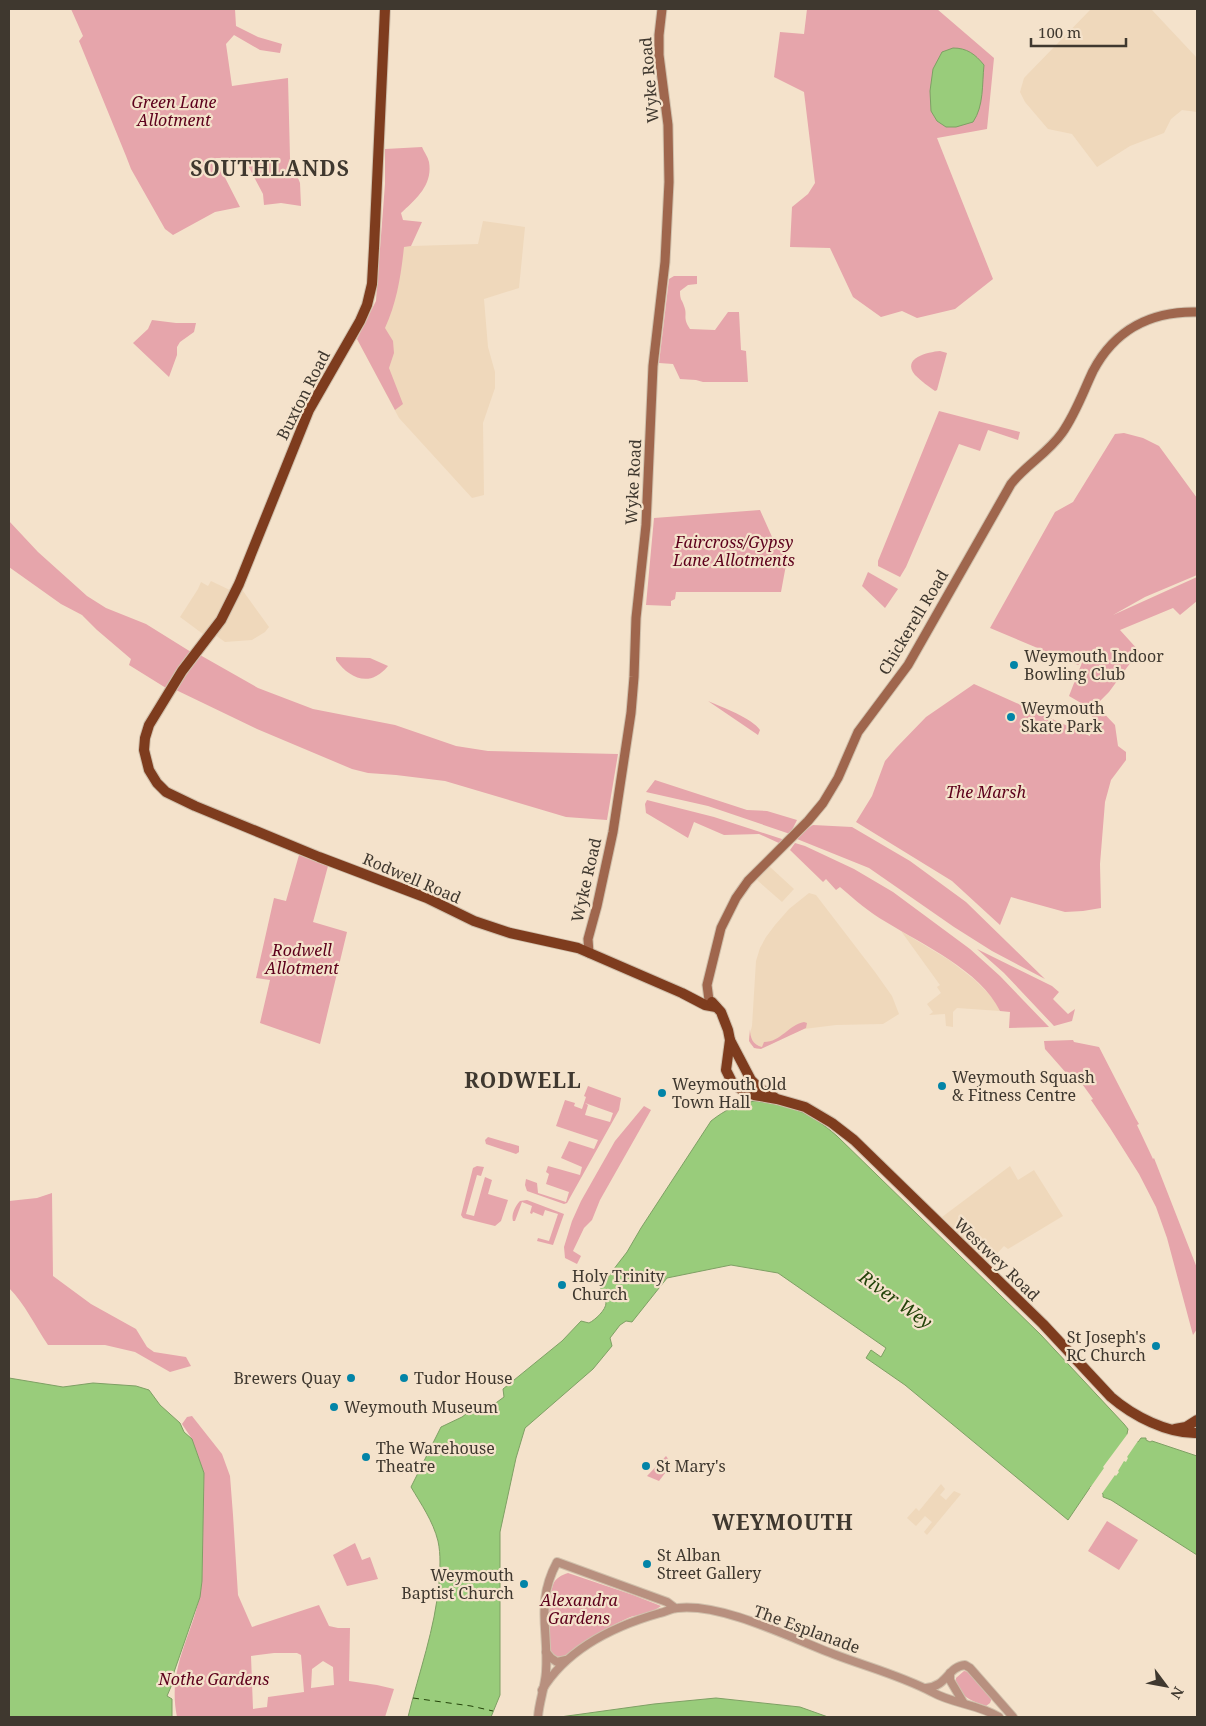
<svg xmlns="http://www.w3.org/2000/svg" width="1206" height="1726" viewBox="0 0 1206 1726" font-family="'Noto Serif',serif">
<rect width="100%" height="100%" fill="#f4e2cb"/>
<g fill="#efd8bb">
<path d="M1091,9H1151L1197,58V112L1182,110L1171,119L1164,133L1130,146L1097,167L1072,134L1048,129L1025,102L1020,92L1024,78Z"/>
<path d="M483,221L525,227L519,288L484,299L488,347L495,372V388L483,423L484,495L472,498L399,418L357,339L376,301L379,247L478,244Z"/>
<path d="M211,581L234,592L238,584L269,627L265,632L252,640L225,642L211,632L207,637L180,617L198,589L201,582L208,586Z"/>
<path d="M769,866L794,889L782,902L757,880Z"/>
<path d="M809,893L816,895L875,972L892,996L899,1014L883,1024L836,1025L804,1029L781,1038L772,1044L757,1049L750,1044L749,1037L752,1026L756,961L760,948L766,937L775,925L789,909Z"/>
<path d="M901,931L949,960L975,980L994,999L1000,1011L957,1008L953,1012V1027L946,1026L945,1014L929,1015L933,1012L927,1004L941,993L937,987L940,985Z"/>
<path d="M1010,1166L1018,1180L1034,1170L1063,1216L1008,1249L1004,1246L988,1263L942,1217Z"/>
<path d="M941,1484L945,1489L940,1495L946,1500L954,1491L961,1494L927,1535L924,1532L932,1522L925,1516L916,1526L907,1518L916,1508L919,1511Z"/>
</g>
<g fill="#e6a5ab" fill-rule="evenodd">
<path d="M71,9H235L236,26L258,37L282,44L280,53L260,50L234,35L226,44L232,86L288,78L290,158L300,183L301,206L281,203L264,205L263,194L244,158H215L240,207L215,212L173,235L165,229L131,169L126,156L79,41L83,36Z"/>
<path d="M807,9H937L994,58L987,129L937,138L993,279L955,309L917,318L902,311L881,317L853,297L830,248L790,247L792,207L808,194L815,183L804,92L774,77L780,32L804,34Z"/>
<path d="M422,147C424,152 428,157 429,162C433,185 416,199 401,213L403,220L422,222L411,246L404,247C401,275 397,302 385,328L393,341L394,353L389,368L403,404L395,410L357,339L376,301L385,184V149Z"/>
<path d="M674,276H697V284L688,285L680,291C680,301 682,299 684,306C688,316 682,317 690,329L715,330L728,312H739L741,350L746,351L748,382H703L696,380L680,379L673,364L659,363L669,279Z"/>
<path d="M152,320L176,323H196L194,332L180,342L177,347V355L169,377L133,343L148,329Z"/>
<path d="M940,351L947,353L937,390L935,391C928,386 921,381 915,375C901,358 928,352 940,351Z"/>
<path d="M939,411L1020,432L1018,440L988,430L980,451L959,444L906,567L900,577L878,566V561Z"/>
<path d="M1124,433L1143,438L1159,446L1197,498V575L1145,597L1113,615L1197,577V601L1180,615L1173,608L1120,630L1139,651L1109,692L1096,705L1115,725L1118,746L1126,752V760L1111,780L1105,802L1100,864L1101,908L1083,911L1065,912L1011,897L1000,925L952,881L856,822L872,796L885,761L896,748L926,717L974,684L1090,736L1093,710L1069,696L1083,660L1078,665L990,628L1055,512L1073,502L1115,434Z"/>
<path d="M760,510L777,548L788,554L781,592H676L675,599L671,601V606L646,605L654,518Z"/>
<path d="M9,521L38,552L87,596L106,608L146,624L191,652L166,688L129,665L131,659L97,630L82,615L61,604L9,567Z"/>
<path d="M868,572L898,589L885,608L862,586Z"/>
<path d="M200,655L258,688L313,709L395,725L456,746L488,751L618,754L607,820L566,817L445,781L396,775L368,773L352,769L257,729L176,690Z"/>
<path d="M336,657L370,658L388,666C370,688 350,679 336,660Z"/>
<path d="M708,701C722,707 752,718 760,730L758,735Z"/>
<path d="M655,780L747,810L767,811L797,820L790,834L708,806L646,792Z"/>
<path d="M647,800L714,817L785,840L781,844L759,834L724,835L694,822L688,838L646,813L645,804Z"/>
<path d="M813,825L852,827L910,861L966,902L1045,979L992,951L954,927L869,868L797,839L800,833Z"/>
<path d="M795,843L805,846L854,869L893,892L970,949L1000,976L1049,1027L1009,1028L1010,1012L1000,1011C980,970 923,945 886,922C869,912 855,900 840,887L836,890L826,879L823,882L790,850Z"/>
<path d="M299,855L328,866L313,922L347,932L320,1044L260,1023L270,980L256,978L274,898L286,901Z"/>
<path d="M977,949L1052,986L1059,992L1053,999L1068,1014L1075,1009L1072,1021L1054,1026L1004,973Z"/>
<path d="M804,1022L807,1023L806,1028L761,1049L754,1048L749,1041L750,1029C750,1038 753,1045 762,1047L764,1042C781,1042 788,1025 804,1022Z"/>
<path d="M1073,1040L1074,1042L1099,1047L1136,1119L1139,1124L1137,1125L1153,1159L1154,1158L1197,1268V1329L1193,1335L1167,1238L1156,1207L1139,1174L1110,1128L1091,1100L1093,1099L1080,1081L1075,1083L1045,1049L1044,1041Z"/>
<path d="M588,1086L621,1098L619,1110L567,1203L564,1204L527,1191L525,1185L526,1179L537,1183L538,1193L566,1202L569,1192L546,1184L549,1174L546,1172L548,1166L580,1175L582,1167L561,1158L569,1141L594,1149L598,1140L556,1126L565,1100L575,1103L574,1106L582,1109L586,1097L584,1096ZM585,1103L613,1113L610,1122L585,1115L588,1105Z"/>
<path d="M644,1106L651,1110L600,1200L592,1220L584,1228L573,1251L581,1256L577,1264L565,1258L564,1247L572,1221L581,1201L615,1141Z"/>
<path d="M488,1137L519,1146V1152L516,1154L486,1144L485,1140Z"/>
<path d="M477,1166L484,1167L481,1176L477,1175L466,1214L474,1216L485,1177L492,1180L488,1194L508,1200L501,1221L495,1226L463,1218L461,1215L473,1168Z"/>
<path d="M52,1193L53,1276L91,1304L136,1329L147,1347L154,1352L186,1357L191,1366L170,1372L135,1352L105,1345H48C35,1326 25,1304 9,1288V1201L37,1198Z"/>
<path d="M527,1200L564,1214L553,1245L537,1241L538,1238L549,1241L558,1214L545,1210L543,1216L533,1212L532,1214L530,1213L532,1206L522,1202L515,1221H513C511,1215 515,1206 520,1201Z"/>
<path d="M192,1416L222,1454L230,1476L233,1515L238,1595L252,1627L319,1605L329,1626L338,1628H350L349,1681L377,1685L394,1689L385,1717H177C166,1663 197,1632 202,1581L204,1473L192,1439L182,1424L187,1417ZM274,1653H297L301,1655L304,1692L268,1697L267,1707L253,1709L251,1656ZM323,1661L333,1667L334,1685L311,1688L312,1669Z"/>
<path d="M666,1456L672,1464L659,1481L647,1476Z"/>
<path d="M1107,1521L1138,1540L1119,1570L1088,1551Z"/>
<path d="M355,1543L362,1560L370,1557L378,1579L347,1586L333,1555Z"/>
<path d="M568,1573L633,1595L661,1606C653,1613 638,1614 628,1618C605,1628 586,1641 566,1655C561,1657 556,1658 552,1654C546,1647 549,1594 553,1585C555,1578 562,1575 568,1573Z"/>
<path d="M964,1671L970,1672L992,1698L990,1703L986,1706C972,1701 955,1695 956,1678Z"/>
</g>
<g fill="#99cc7b" stroke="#7ea064">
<path d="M953,48C967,48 975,54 984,65C982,84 984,106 973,122L956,127H946L937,121L931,111L930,91L933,69L942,52Z"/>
<path d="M755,1101C792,1106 808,1111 837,1136L1041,1335L1124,1424L1128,1429L1127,1434L1138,1442L1141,1438H1146V1440L1150,1442L1152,1441L1197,1456V1555L1111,1500L1103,1497V1494L1091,1486L1068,1520L905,1385L866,1358L871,1350L881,1357L886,1348L778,1273L731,1265L667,1278L632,1322L626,1321L620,1325L610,1338L612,1346L593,1369L525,1428L516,1458L500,1532V1695L491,1717H408C419,1672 435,1629 439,1583C440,1569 441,1555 438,1541C433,1521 421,1504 411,1487L441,1427L462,1417L473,1409L482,1413L504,1397L503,1389L562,1341L581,1321L589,1323C595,1320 606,1310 606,1303C605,1299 601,1295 599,1291L610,1274L627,1252L641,1228L711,1121C725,1110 737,1104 755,1101Z"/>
<path d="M9,1378L63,1387L93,1383L136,1386L149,1390L160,1405L180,1423L184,1432L192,1439L204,1473L202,1581L200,1597L173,1675V1682L167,1696L172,1699V1717H9Z"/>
<path d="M716,1698L800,1707L828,1717H560L654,1704Z"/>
</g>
<path fill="#f4e2cb" d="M1129,1432L1140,1438L1127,1457L1128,1458L1126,1462L1124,1461L1118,1471L1119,1472L1116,1476L1115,1475L1101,1495L1090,1488L1104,1468L1103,1467Z"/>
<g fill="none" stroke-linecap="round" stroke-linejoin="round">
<path stroke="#234309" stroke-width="1" stroke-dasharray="6 5" stroke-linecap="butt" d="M413,1698L471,1706L493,1711"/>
<defs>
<g id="tertiary">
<path d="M546,1652L551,1658L557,1662L566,1660"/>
<path d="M950,1673V1680L963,1702"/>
<path d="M926,1688C948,1686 947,1667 965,1665L970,1668L1013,1717"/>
<path d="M542,1690C567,1649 614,1626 660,1613C666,1612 672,1608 678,1608C723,1603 793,1639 836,1655C868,1667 902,1676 932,1692C953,1704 978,1704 999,1717"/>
<path d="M538,1717C539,1702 545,1687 546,1672C549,1630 535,1603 557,1562L667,1602L675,1608"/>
</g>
<g id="secondary">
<path d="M589,953L588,939L597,906L613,832L631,713L634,677L636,618L646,525L653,366L665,262L669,182L668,125L659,55V35L662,9"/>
<path d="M709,1000L707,985L721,928L736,898L748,881L808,821L823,803L838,778L858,732L908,665L1011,484C1026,465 1048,453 1062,433C1076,413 1083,392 1093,371C1115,329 1152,311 1197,312"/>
</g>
<g id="trunk">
<path d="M385,9L374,248L372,284L367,305L360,321L309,410L239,584L221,620L182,671L149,725L145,738L144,750L149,770L157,783L166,792L195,806L319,857L427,898L474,921L510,933L578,948L682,993L705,1005L716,1007"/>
<path d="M712,1002L721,1012L728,1030L730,1040L726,1070L732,1082L742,1090L754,1095L777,1099L805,1107L832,1123L854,1140L1043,1324L1111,1397C1133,1416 1168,1434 1197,1433"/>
<path d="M730,1040L751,1080L759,1088L774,1097"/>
<path d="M1175,1429L1186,1427L1197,1420"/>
</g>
</defs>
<use href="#tertiary" stroke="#d0c0ac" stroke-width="10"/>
<use href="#secondary" stroke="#d0c0ac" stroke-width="11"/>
<use href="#trunk" stroke="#d0c0ac" stroke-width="12"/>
<use href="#tertiary" stroke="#b8907f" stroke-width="8"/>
<use href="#secondary" stroke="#9f664d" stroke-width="9"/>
<use href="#trunk" stroke="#7e3c1e" stroke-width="10"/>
</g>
<g fill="#0284a7" stroke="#f4e2cb" stroke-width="2">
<circle cx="1014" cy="665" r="5"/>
<circle cx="1011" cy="717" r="5"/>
<circle cx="942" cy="1086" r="5"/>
<circle cx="662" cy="1093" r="5"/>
<circle cx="562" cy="1285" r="5"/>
<circle cx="1156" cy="1346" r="5"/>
<circle cx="351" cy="1378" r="5"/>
<circle cx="404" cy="1378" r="5"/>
<circle cx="334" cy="1407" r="5"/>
<circle cx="366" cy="1457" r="5"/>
<circle cx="646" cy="1466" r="5"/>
<circle cx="647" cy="1564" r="5"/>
<circle cx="524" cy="1584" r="5"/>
</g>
<g text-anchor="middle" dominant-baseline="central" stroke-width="4.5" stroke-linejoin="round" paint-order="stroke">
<g font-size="16" fill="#3f382f" stroke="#f4e2cb">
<text transform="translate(649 80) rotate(-95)">Wyke Road</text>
<text transform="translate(303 395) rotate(-63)">Buxton Road</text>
<text transform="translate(633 482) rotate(-87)">Wyke Road</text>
<text transform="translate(913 622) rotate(-59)">Chickerell Road</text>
<text transform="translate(412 878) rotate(23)">Rodwell Road</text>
<text transform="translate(586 880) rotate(-77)">Wyke Road</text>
<text transform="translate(997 1259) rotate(44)">Westwey Road</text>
<text transform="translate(807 1629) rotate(20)">The Esplanade</text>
</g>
<g font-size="16" font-style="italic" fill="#5d001c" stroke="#f4e2cb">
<text x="174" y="102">Green Lane<tspan x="174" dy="18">Allotment</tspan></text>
<text x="734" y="542">Faircross/Gypsy<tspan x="734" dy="18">Lane Allotments</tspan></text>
<text x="986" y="792">The Marsh</text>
<text x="302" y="950">Rodwell<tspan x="302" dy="18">Allotment</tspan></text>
<text x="579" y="1600">Alexandra<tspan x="579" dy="18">Gardens</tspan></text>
<text x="214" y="1679">Nothe Gardens</text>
</g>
<g font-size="16" fill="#3f382f" stroke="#f4e2cb" text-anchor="start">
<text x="1024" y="656">Weymouth Indoor<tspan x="1024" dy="18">Bowling Club</tspan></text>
<text x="1021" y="708">Weymouth<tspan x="1021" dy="18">Skate Park</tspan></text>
<text x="952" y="1077">Weymouth Squash<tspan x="952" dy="18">&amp; Fitness Centre</tspan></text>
<text x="672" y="1084">Weymouth Old<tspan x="672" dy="18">Town Hall</tspan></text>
<text x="572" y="1276">Holy Trinity<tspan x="572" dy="18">Church</tspan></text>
<text x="1146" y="1337" text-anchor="end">St Joseph's<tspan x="1146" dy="18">RC Church</tspan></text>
<text x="341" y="1378" text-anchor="end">Brewers Quay</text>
<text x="414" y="1378">Tudor House</text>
<text x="344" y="1407">Weymouth Museum</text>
<text x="376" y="1448">The Warehouse<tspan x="376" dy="18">Theatre</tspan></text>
<text x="656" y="1466">St Mary's</text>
<text x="657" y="1555">St Alban<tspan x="657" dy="18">Street Gallery</tspan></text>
<text x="514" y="1575" text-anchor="end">Weymouth<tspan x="514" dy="18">Baptist Church</tspan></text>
</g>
<g font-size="18" font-style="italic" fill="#234309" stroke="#f4e2cb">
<text transform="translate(896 1299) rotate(36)">River Wey</text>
</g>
<g font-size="21" font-weight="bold" letter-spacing="1" fill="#3f382f" stroke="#f4e2cb">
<text x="270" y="168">SOUTHLANDS</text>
<text x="523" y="1080">RODWELL</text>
<text x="783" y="1522">WEYMOUTH</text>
</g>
</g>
<rect width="1206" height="1726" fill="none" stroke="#3f382f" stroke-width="20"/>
<g transform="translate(1166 1686) rotate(122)" stroke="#f4e2cb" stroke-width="4" paint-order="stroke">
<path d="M0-4L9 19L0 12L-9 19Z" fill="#3f382f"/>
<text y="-8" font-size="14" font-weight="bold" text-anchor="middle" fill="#3f382f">N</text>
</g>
<path d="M1031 38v8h95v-8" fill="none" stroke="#3f382f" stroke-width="2.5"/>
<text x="1038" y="38" font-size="15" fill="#3f382f" stroke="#f4e2cb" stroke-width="4" paint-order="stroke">100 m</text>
</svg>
